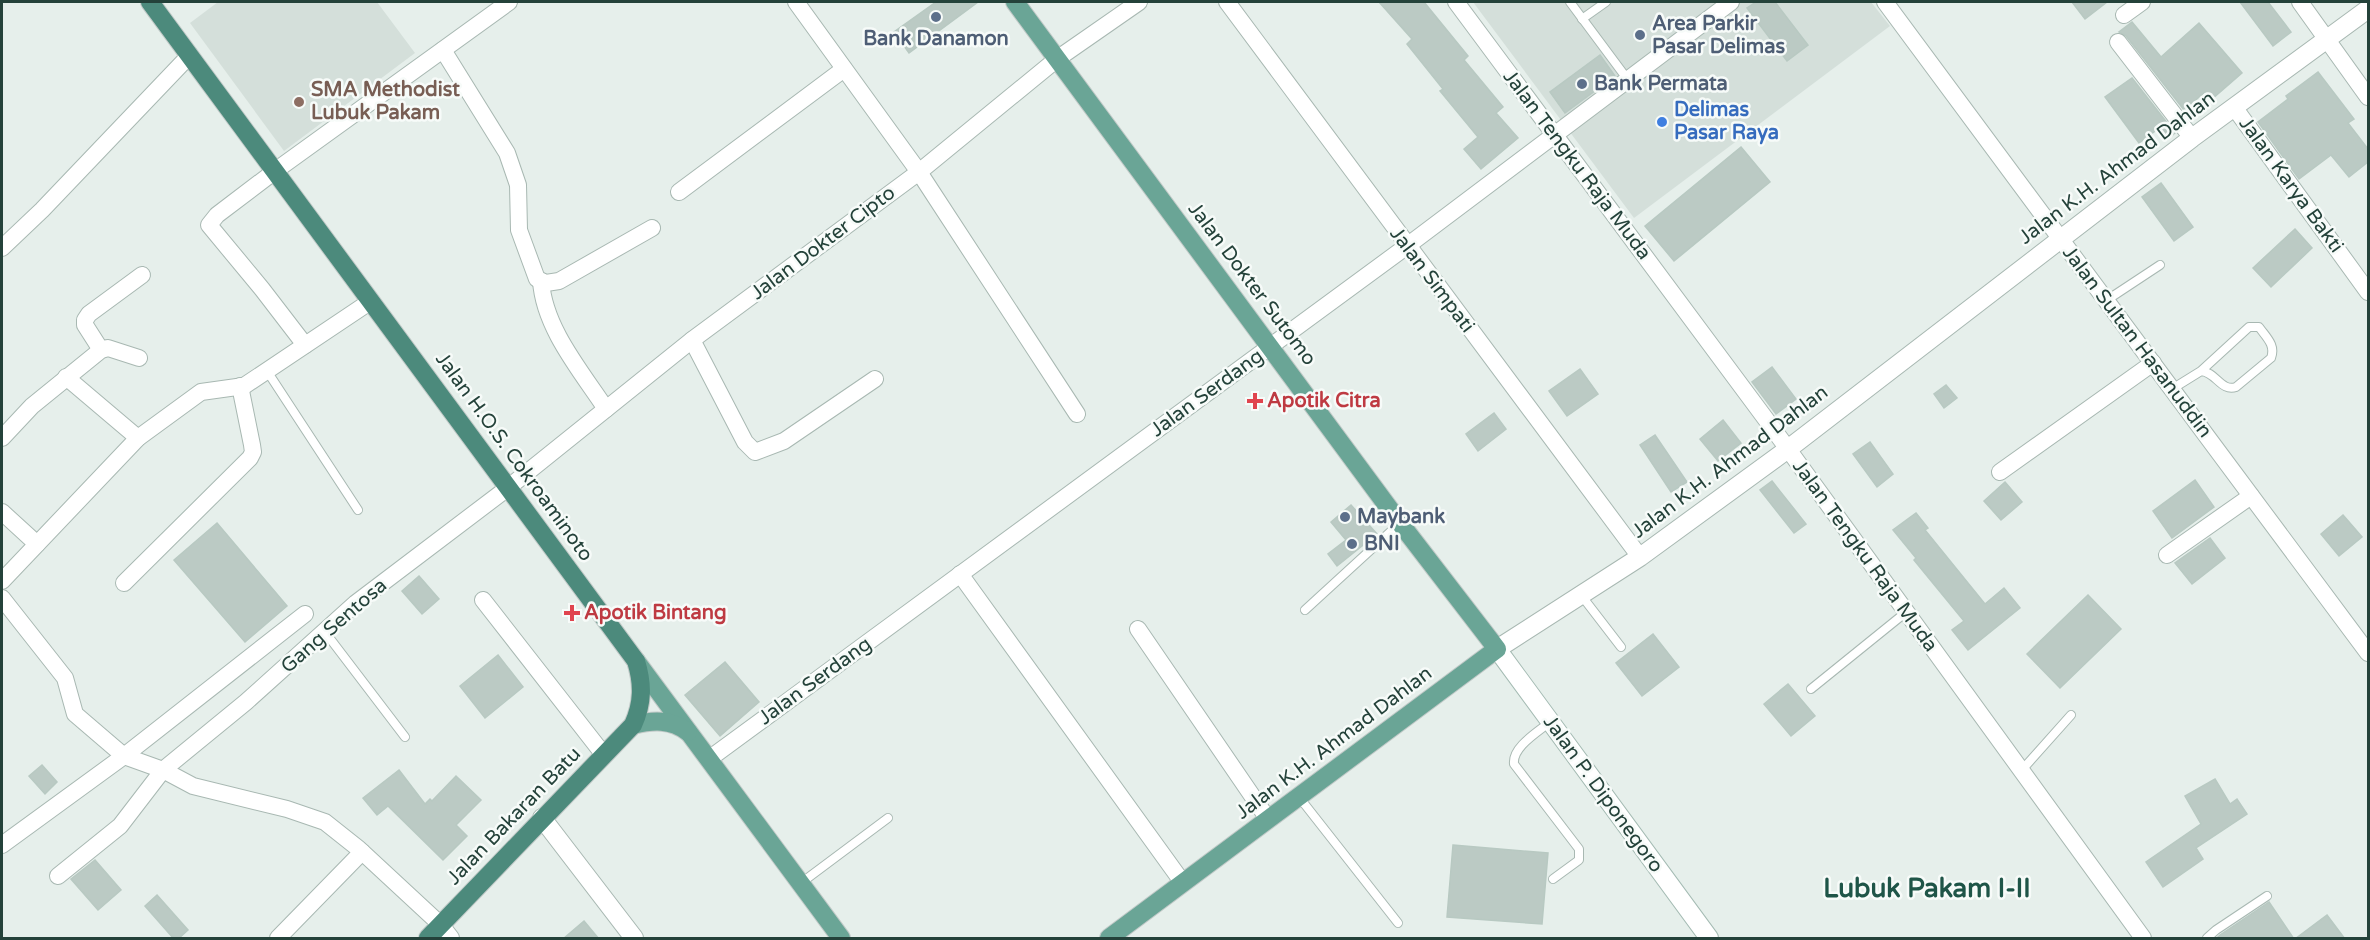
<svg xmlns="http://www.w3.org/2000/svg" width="2370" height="940" viewBox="0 0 2370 940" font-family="'Varela Round',sans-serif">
<rect width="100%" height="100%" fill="#e6efeb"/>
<g fill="#d4dfda">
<path d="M218,2H377L415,53L284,151L190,23Z"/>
<path d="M1473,2H1871L1890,26L1634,218Z"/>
</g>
<g fill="#bbcac4" stroke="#b8c9c2" stroke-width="1.5">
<path d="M936,2H978L909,53L894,32Z"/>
<path d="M1379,2H1424L1468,56L1464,60L1503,107L1496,113L1518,138L1481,169L1464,149L1478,137L1440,91L1443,89L1407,44L1412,39Z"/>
<path d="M1756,2H1775L1808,45L1787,61L1747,8Z"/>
<path d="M2072,2H2107L2085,19Z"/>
<path d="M2240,2H2268L2291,32L2273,46Z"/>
<path d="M2132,22L2161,57L2199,23L2242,73L2211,100L2205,92L2184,110L2126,36L2119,32Z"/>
<path d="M1600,55L1615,76L1565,113L1550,92Z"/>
<path d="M2318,72L2354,119L2348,123L2368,149V162L2349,177L2331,155L2299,179L2258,122L2288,99L2286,96Z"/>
<path d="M2132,78L2175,133L2167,140L2158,129L2139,143L2105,97Z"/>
<path d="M1741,147L1770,182L1674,261L1645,226Z"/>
<path d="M2161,183L2193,227L2174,241L2142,197Z"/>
<path d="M2295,229L2312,248L2271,287L2253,268Z"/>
<path d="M1772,367L1796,399L1776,414L1752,382Z"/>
<path d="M1580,369L1598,394L1567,416L1549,391Z"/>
<path d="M1946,385L1957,398L1944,408L1934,394Z"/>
<path d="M1494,413L1506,429L1478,451L1466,434Z"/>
<path d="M1723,420L1741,443L1718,461L1700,439Z"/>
<path d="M1655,435L1687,482L1671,492L1640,445Z"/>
<path d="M1870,442L1893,474L1877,487L1853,454Z"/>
<path d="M2195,480L2214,507L2172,538L2153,511Z"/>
<path d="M1772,481L1806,524L1794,533L1760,490Z"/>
<path d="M2005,482L2022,502L2001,520L1984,501Z"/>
<path d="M1351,505L1377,534L1337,566L1328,554L1346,540L1331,522Z"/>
<path d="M1916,513L1928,528L1925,530L1985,604L2004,588L2020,608L1968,650L1952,630L1964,621L1914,560L1916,558L1893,530Z"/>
<path d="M2343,515L2362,537L2339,556L2321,534Z"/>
<path d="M217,523L287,606L245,642L174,560Z"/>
<path d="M2210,538L2225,558L2192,584L2175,563Z"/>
<path d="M419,576L439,599L422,614L402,591Z"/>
<path d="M2088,595L2121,629L2060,688L2027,654Z"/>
<path d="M1653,634L1679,667L1642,696L1616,663Z"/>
<path d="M498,655L523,687L485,718L460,686Z"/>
<path d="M725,662L759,702L720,736L685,695Z"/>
<path d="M1788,684L1815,716L1791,736L1764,704Z"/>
<path d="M42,765L57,782L45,794L29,776Z"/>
<path d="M399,770L425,804L430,799L432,801L456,776L481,800L456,825L467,836L443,860L388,806L377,815L363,798Z"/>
<path d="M2215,779L2230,804L2237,799L2247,814L2196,848L2203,859L2163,887L2146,862L2201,824L2185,796Z"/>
<path d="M1453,845L1548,853L1542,924L1447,917Z"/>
<path d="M95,860L121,890L98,910L71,879Z"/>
<path d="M157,895L188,930L178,939H174L145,906Z"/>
<path d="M2269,902L2294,939H2216L2220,935Z"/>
<path d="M2327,915L2345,939H2295Z"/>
<path d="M584,921L599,939H563Z"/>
</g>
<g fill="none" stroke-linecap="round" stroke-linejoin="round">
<defs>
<g id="service">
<path d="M1570,2L1628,80"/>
<path d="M1582,19L1606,2"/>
<path d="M2107,300L2160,265"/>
<path d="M267,371L358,510"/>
<path d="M2172,389L2201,371L2249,327H2259C2266,337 2276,345 2271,358L2236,387C2221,392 2216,372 2201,371"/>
<path d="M1581,595L1621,647"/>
<path d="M1305,610L1400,523"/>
<path d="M325,632L405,737"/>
<path d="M1811,689L1905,613"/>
<path d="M1550,722C1538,732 1512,747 1514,764L1579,849V860L1553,879"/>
<path d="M2021,771L2071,715"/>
<path d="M1299,797L1398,923"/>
<path d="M801,883L888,818"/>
<path d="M2207,938L2216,930L2267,896"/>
</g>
<g id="minor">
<path d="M796,2L919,172L1077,414"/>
<path d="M1227,2L1640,557"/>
<path d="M1456,2L1788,449L2143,938"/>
<path d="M1885,2C2045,220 2207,436 2368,653"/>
<path d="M2300,2L2368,97"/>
<path d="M2124,15L2142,2"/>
<path d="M2118,42L2192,138"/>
<path d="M443,50L507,153L518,185L519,230L537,279L546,283L559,281L652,228"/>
<path d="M2234,107L2368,292"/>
<path d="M679,192L844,69"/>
<path d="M2,248L42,210L190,55"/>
<path d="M541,281C544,328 581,371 606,409"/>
<path d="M692,340L745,442L755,452L784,441L875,379"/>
<path d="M305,345L262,289L209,225L217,215L275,171L509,2"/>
<path d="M101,350L85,325V320L89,314L142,275"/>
<path d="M66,377L138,438"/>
<path d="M2,438L32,406L101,350L108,348L139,358"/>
<path d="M2000,472L2153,363"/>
<path d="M2,512L37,544"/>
<path d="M2167,555L2251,496"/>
<path d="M960,574L1183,883"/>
<path d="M2,581L138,438L201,392L244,386L371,301"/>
<path d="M124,583L250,458L253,452L252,445L240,386"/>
<path d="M2,598L65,678L75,714L124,756L163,770L193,786L287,809L325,822L359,849L441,925L451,938"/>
<path d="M483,600L604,755"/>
<path d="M1138,629L1268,819"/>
<path d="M709,759L1407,246L1731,2"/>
<path d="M2,845L124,756L305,614"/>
<path d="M58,876L120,826L163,770L246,702L356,603L509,487L692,340L919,172L1057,59L1139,2"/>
<path d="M278,938L362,852"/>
</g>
<g id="tertiary">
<path d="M1497,649L1640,557L1788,449L2192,138L2368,9"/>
<path d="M542,818L634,938"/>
</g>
<path id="secondary" d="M1497,649L1709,938"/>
<g id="primary">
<path d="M1015,2L1400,523L1497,649L1109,938"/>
<path d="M636,661L841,938"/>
<path d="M633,725C653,720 671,719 688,732"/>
</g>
<path id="trunk" d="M150,2L636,661C643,684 643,703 633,725L428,938"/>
</defs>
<use href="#service" stroke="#a8b8b2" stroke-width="10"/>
<use href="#minor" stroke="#a8b8b2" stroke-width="18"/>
<use href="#tertiary" stroke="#a8b8b2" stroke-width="20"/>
<use href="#secondary" stroke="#a4bbb3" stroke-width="20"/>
<use href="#primary" stroke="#c2cac8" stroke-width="20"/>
<use href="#trunk" stroke="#c2cac8" stroke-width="20"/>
<use href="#service" stroke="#fff" stroke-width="8"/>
<use href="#minor" stroke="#fff" stroke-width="16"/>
<use href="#tertiary" stroke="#fff" stroke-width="18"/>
<use href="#secondary" stroke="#fff" stroke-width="18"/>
<use href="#primary" stroke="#6aa596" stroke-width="18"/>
<use href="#trunk" stroke="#4c8a7c" stroke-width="18"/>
</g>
<g fill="#5c6f8a" stroke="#f7fbf9" stroke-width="2">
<circle cx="936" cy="17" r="6"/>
<circle cx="1640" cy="35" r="6"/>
<circle cx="1582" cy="84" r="6"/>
<circle cx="1345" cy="517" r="6"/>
<circle cx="1352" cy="544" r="6"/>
</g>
<circle fill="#8d6e63" stroke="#f7fbf9" stroke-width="2" cx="299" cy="102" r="6"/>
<circle fill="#3f7fe0" stroke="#f7fbf9" stroke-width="2" cx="1662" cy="122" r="6"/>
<g fill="#e0444e" stroke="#f7fbf9" stroke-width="2">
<path d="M1252 392h6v6h6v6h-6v6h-6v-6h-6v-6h6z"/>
<path d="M569 604h6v6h6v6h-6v6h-6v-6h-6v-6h6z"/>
</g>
<g text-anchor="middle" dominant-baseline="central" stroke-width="5" stroke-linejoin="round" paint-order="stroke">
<g font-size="20" font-weight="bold" fill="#4e5e75" stroke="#f7fbf9" text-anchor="start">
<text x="1652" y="24">Area Parkir<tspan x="1652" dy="23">Pasar Delimas</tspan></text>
<text x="936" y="39" text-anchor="middle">Bank Danamon</text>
<text x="1594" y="84">Bank Permata</text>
<text x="1357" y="517">Maybank</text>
<text x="1364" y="544">BNI</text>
</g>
<g font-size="20" font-weight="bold" fill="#785e54" stroke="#f7fbf9" text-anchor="start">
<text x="311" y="90">SMA Methodist<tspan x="311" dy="23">Lubuk Pakam</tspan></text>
</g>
<g font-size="20" font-weight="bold" fill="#366cbe" stroke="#f7fbf9" text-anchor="start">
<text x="1674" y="110">Delimas<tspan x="1674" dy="23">Pasar Raya</tspan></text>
</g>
<g font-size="20" fill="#24423a" stroke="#f7fbf9">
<text transform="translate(1577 165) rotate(53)">Jalan Tengku Raja Muda</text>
<text transform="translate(2117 168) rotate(-37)">Jalan K.H. Ahmad Dahlan</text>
<text transform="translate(2291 185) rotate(54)">Jalan Karya Bakti</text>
<text transform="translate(823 243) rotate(-37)">Jalan Dokter Cipto</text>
<text transform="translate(1432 280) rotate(53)">Jalan Simpati</text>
<text transform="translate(1252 284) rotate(53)">Jalan Dokter Sutomo</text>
<text transform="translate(2137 342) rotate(53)">Jalan Sultan Hasanuddin</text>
<text transform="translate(1207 393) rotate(-36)">Jalan Serdang</text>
<text transform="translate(514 457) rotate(54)">Jalan H.O.S. Cokroaminoto</text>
<text transform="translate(1730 462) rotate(-37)">Jalan K.H. Ahmad Dahlan</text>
<text transform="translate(1865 556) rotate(54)">Jalan Tengku Raja Muda</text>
<text transform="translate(334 626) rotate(-41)">Gang Sentosa</text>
<text transform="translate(815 681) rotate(-36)">Jalan Serdang</text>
<text transform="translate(1334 743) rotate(-37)">Jalan K.H. Ahmad Dahlan</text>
<text transform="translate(1603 794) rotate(54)">Jalan P. Diponegoro</text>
<text transform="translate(514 816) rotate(-46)">Jalan Bakaran Batu</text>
</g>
<g font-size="20" font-weight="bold" fill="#be3a42" stroke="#f7fbf9" text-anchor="start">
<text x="1267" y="401">Apotik Citra</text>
<text x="584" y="613">Apotik Bintang</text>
</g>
<g font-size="26" font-weight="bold" fill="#1f5548" stroke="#f7fbf9">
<text x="1927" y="888">Lubuk Pakam I-II</text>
</g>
</g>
<rect width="2370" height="940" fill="none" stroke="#24423a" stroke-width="6"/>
</svg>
